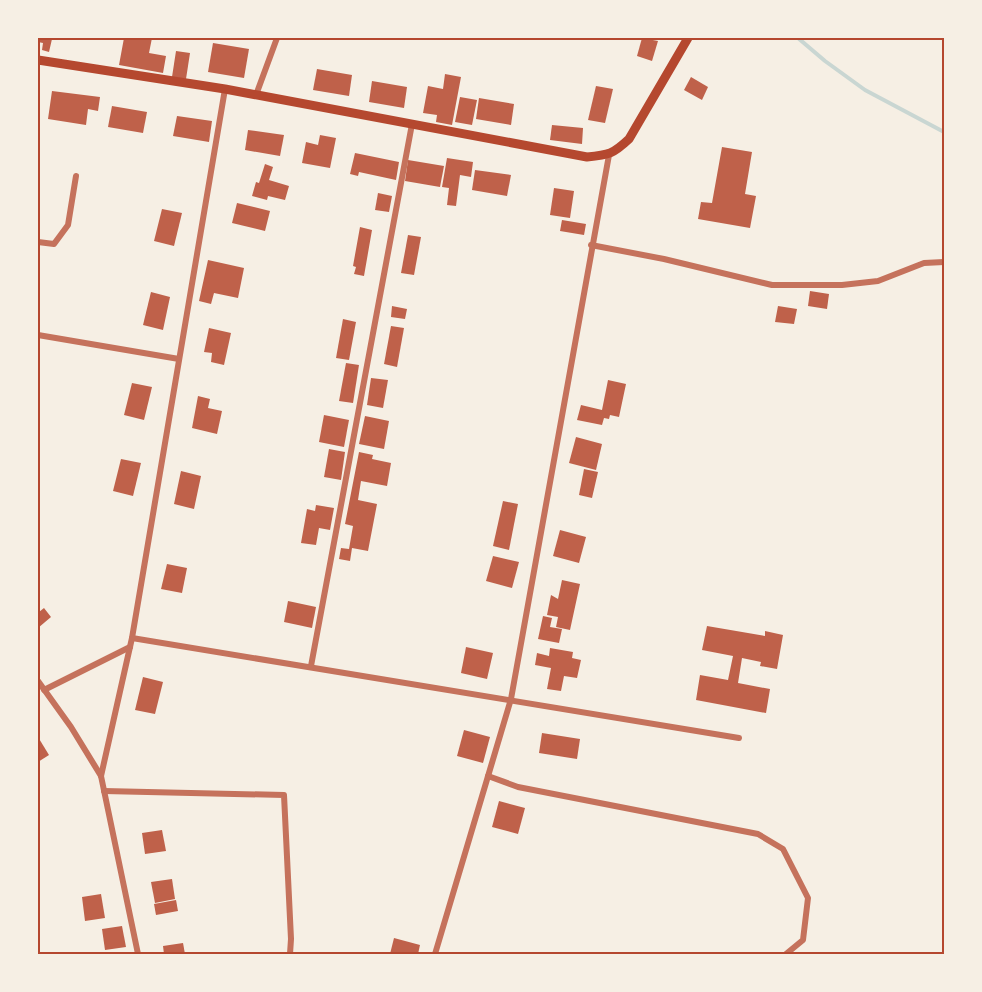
<svg xmlns="http://www.w3.org/2000/svg" width="982" height="992" viewBox="0 0 982 992" font-family="'Open Sans',sans-serif">
<rect width="100%" height="100%" fill="#f6efe4"/>
<g fill="none" stroke-linecap="round" stroke-linejoin="round">
<path stroke="#c9d6d2" stroke-width="4" d="M798,38L825,61L865,90L944,132"/>
</g>
<g fill="#bf614a">
<path d="M38,38L52,39L49,52L42,50L43,43L38,42Z"/>
<path d="M124,38H152L149,53L166,56L163,73L119,65Z"/>
<path d="M642,38L658,41L652,61L637,56Z"/>
<path d="M213,43L249,49L244,78L208,72Z"/>
<path d="M176,51L190,53L186,79L172,77Z"/>
<path d="M317,69L352,75L349,96L313,90Z"/>
<path d="M445,74L461,77L452,125L436,122L437,115L423,113L428,86L443,89Z"/>
<path d="M691,77L708,87L702,100L684,90Z"/>
<path d="M372,81L407,87L404,108L369,102Z"/>
<path d="M596,86L613,89L605,123L588,120Z"/>
<path d="M52,91L100,97L98,111L88,109L86,125L48,119Z"/>
<path d="M460,97L477,100L472,125L455,122Z"/>
<path d="M479,98L514,104L511,125L476,119Z"/>
<path d="M112,106L147,112L143,133L108,127Z"/>
<path d="M177,116L212,121L209,142L173,136Z"/>
<path d="M552,125L583,128L582,144L550,140Z"/>
<path d="M248,130L284,135L280,156L245,150Z"/>
<path d="M320,135L336,138L330,168L302,163L306,142L318,145Z"/>
<path d="M722,147L752,152L745,194L756,196L750,228L698,219L701,202L712,203Z"/>
<path d="M355,153L399,162L396,180L359,172L358,176L350,174Z"/>
<path d="M447,158L473,162L471,177L460,175L456,206L447,205L449,188L442,187Z"/>
<path d="M408,160L444,166L440,187L405,181Z"/>
<path d="M265,164L273,167L269,180L289,186L285,200L268,196L267,200L252,196L256,182L259,183Z"/>
<path d="M475,170L511,175L507,196L472,190Z"/>
<path d="M554,188L574,191L570,218L550,215Z"/>
<path d="M378,193L392,196L389,212L375,210Z"/>
<path d="M237,203L270,211L265,231L232,223Z"/>
<path d="M162,209L182,213L174,246L154,241Z"/>
<path d="M562,220L586,224L584,235L560,231Z"/>
<path d="M360,227L372,230L364,276L354,274L356,267L353,266Z"/>
<path d="M408,235L421,237L414,275L401,273Z"/>
<path d="M208,260L244,268L238,298L214,293L211,304L199,301Z"/>
<path d="M810,291L829,294L827,309L808,306Z"/>
<path d="M151,292L170,297L163,330L143,325Z"/>
<path d="M392,306L407,309L405,319L391,317Z"/>
<path d="M778,306L797,309L794,324L775,322Z"/>
<path d="M343,319L356,322L349,360L336,358Z"/>
<path d="M391,326L404,328L397,367L384,364Z"/>
<path d="M209,328L231,333L224,365L211,362L212,353L204,352Z"/>
<path d="M346,363L359,365L353,403L339,401Z"/>
<path d="M371,378L388,380L383,408L367,405Z"/>
<path d="M608,380L626,384L619,417L610,415L609,419L604,418L602,425L577,420L581,405L602,410Z"/>
<path d="M132,383L152,387L144,420L124,415Z"/>
<path d="M198,396L210,399L208,408L222,411L217,434L192,428Z"/>
<path d="M324,415L349,420L344,447L319,442Z"/>
<path d="M365,416L389,421L384,449L359,444Z"/>
<path d="M576,437L602,444L596,470L569,463Z"/>
<path d="M329,449L345,452L341,480L324,477Z"/>
<path d="M359,452L373,455L372,459L391,463L387,486L361,481L358,500L377,504L368,551L352,548L350,561L339,559L341,548L349,549L353,526L345,524Z"/>
<path d="M121,459L141,463L133,496L113,491Z"/>
<path d="M584,469L598,472L592,498L579,495Z"/>
<path d="M181,471L201,476L194,509L174,504Z"/>
<path d="M503,501L518,504L509,550L493,546Z"/>
<path d="M316,505L334,508L330,530L319,528L316,545L301,543L307,509L315,511Z"/>
<path d="M560,530L586,537L579,563L553,556Z"/>
<path d="M493,556L519,562L512,588L486,581Z"/>
<path d="M167,564L187,568L182,593L161,589Z"/>
<path d="M562,580L580,584L570,630L556,627L558,617L547,615L551,595L558,599Z"/>
<path d="M288,601L316,607L312,628L284,622Z"/>
<path d="M44,608L51,617L38,628V610L39,612Z"/>
<path d="M543,616L552,618L550,627L562,629L559,643L538,639Z"/>
<path d="M707,626L765,636V631L783,635L777,669L760,666L761,662L742,658L738,683L770,689L766,713L696,700L700,675L728,680L733,656L702,650Z"/>
<path d="M466,647L493,653L487,679L461,673Z"/>
<path d="M550,648L573,652L572,658L581,660L577,678L564,676L561,691L547,689L551,668L535,665L537,653L549,656Z"/>
<path d="M143,677L163,682L155,714L135,710Z"/>
<path d="M464,730L490,737L483,763L457,756Z"/>
<path d="M542,733L580,739L577,759L539,753Z"/>
<path d="M38,737L49,755L38,762Z"/>
<path d="M499,801L525,808L518,834L492,827Z"/>
<path d="M162,830L166,851L145,854L142,833Z"/>
<path d="M172,879L175,899L155,903L151,882Z"/>
<path d="M101,894L105,918L85,921L82,897Z"/>
<path d="M176,900L178,911L156,915L154,904Z"/>
<path d="M122,926L126,947L105,950L102,929Z"/>
<path d="M394,938L420,945L418,954H390Z"/>
<path d="M183,943L185,954H164L163,946Z"/>
</g>
<g fill="none" stroke-linecap="round" stroke-linejoin="round">
<g stroke="#c5725c" stroke-width="6">
<path d="M256,95L277,38"/>
<path d="M38,242L54,244L68,225L76,176"/>
<path d="M591,245L664,259L772,285H842L878,281L924,263L944,262"/>
<path d="M38,335L179,359"/>
<path d="M132,638L739,738"/>
<path d="M311,666L412,124"/>
<path d="M38,681L71,727L101,776L138,954"/>
<path d="M44,690L130,647"/>
<path d="M101,776L132,638L225,89"/>
<path d="M488,776L518,787L758,834L783,849L808,898L803,940L786,954"/>
<path d="M104,791L284,795L291,939L290,954"/>
<path d="M435,954L511,699L609,155"/>
</g>
<path stroke="#b5482f" stroke-width="9" d="M38,60L225,89L587,157C609,155 613,154 629,139L688,38"/>
</g>
<rect width="982" height="992" fill="none" stroke="#f6efe4" stroke-width="78"/>
<rect x="39" y="39" width="904" height="914" fill="none" stroke="#b5482f" stroke-width="2"/>
</svg>
